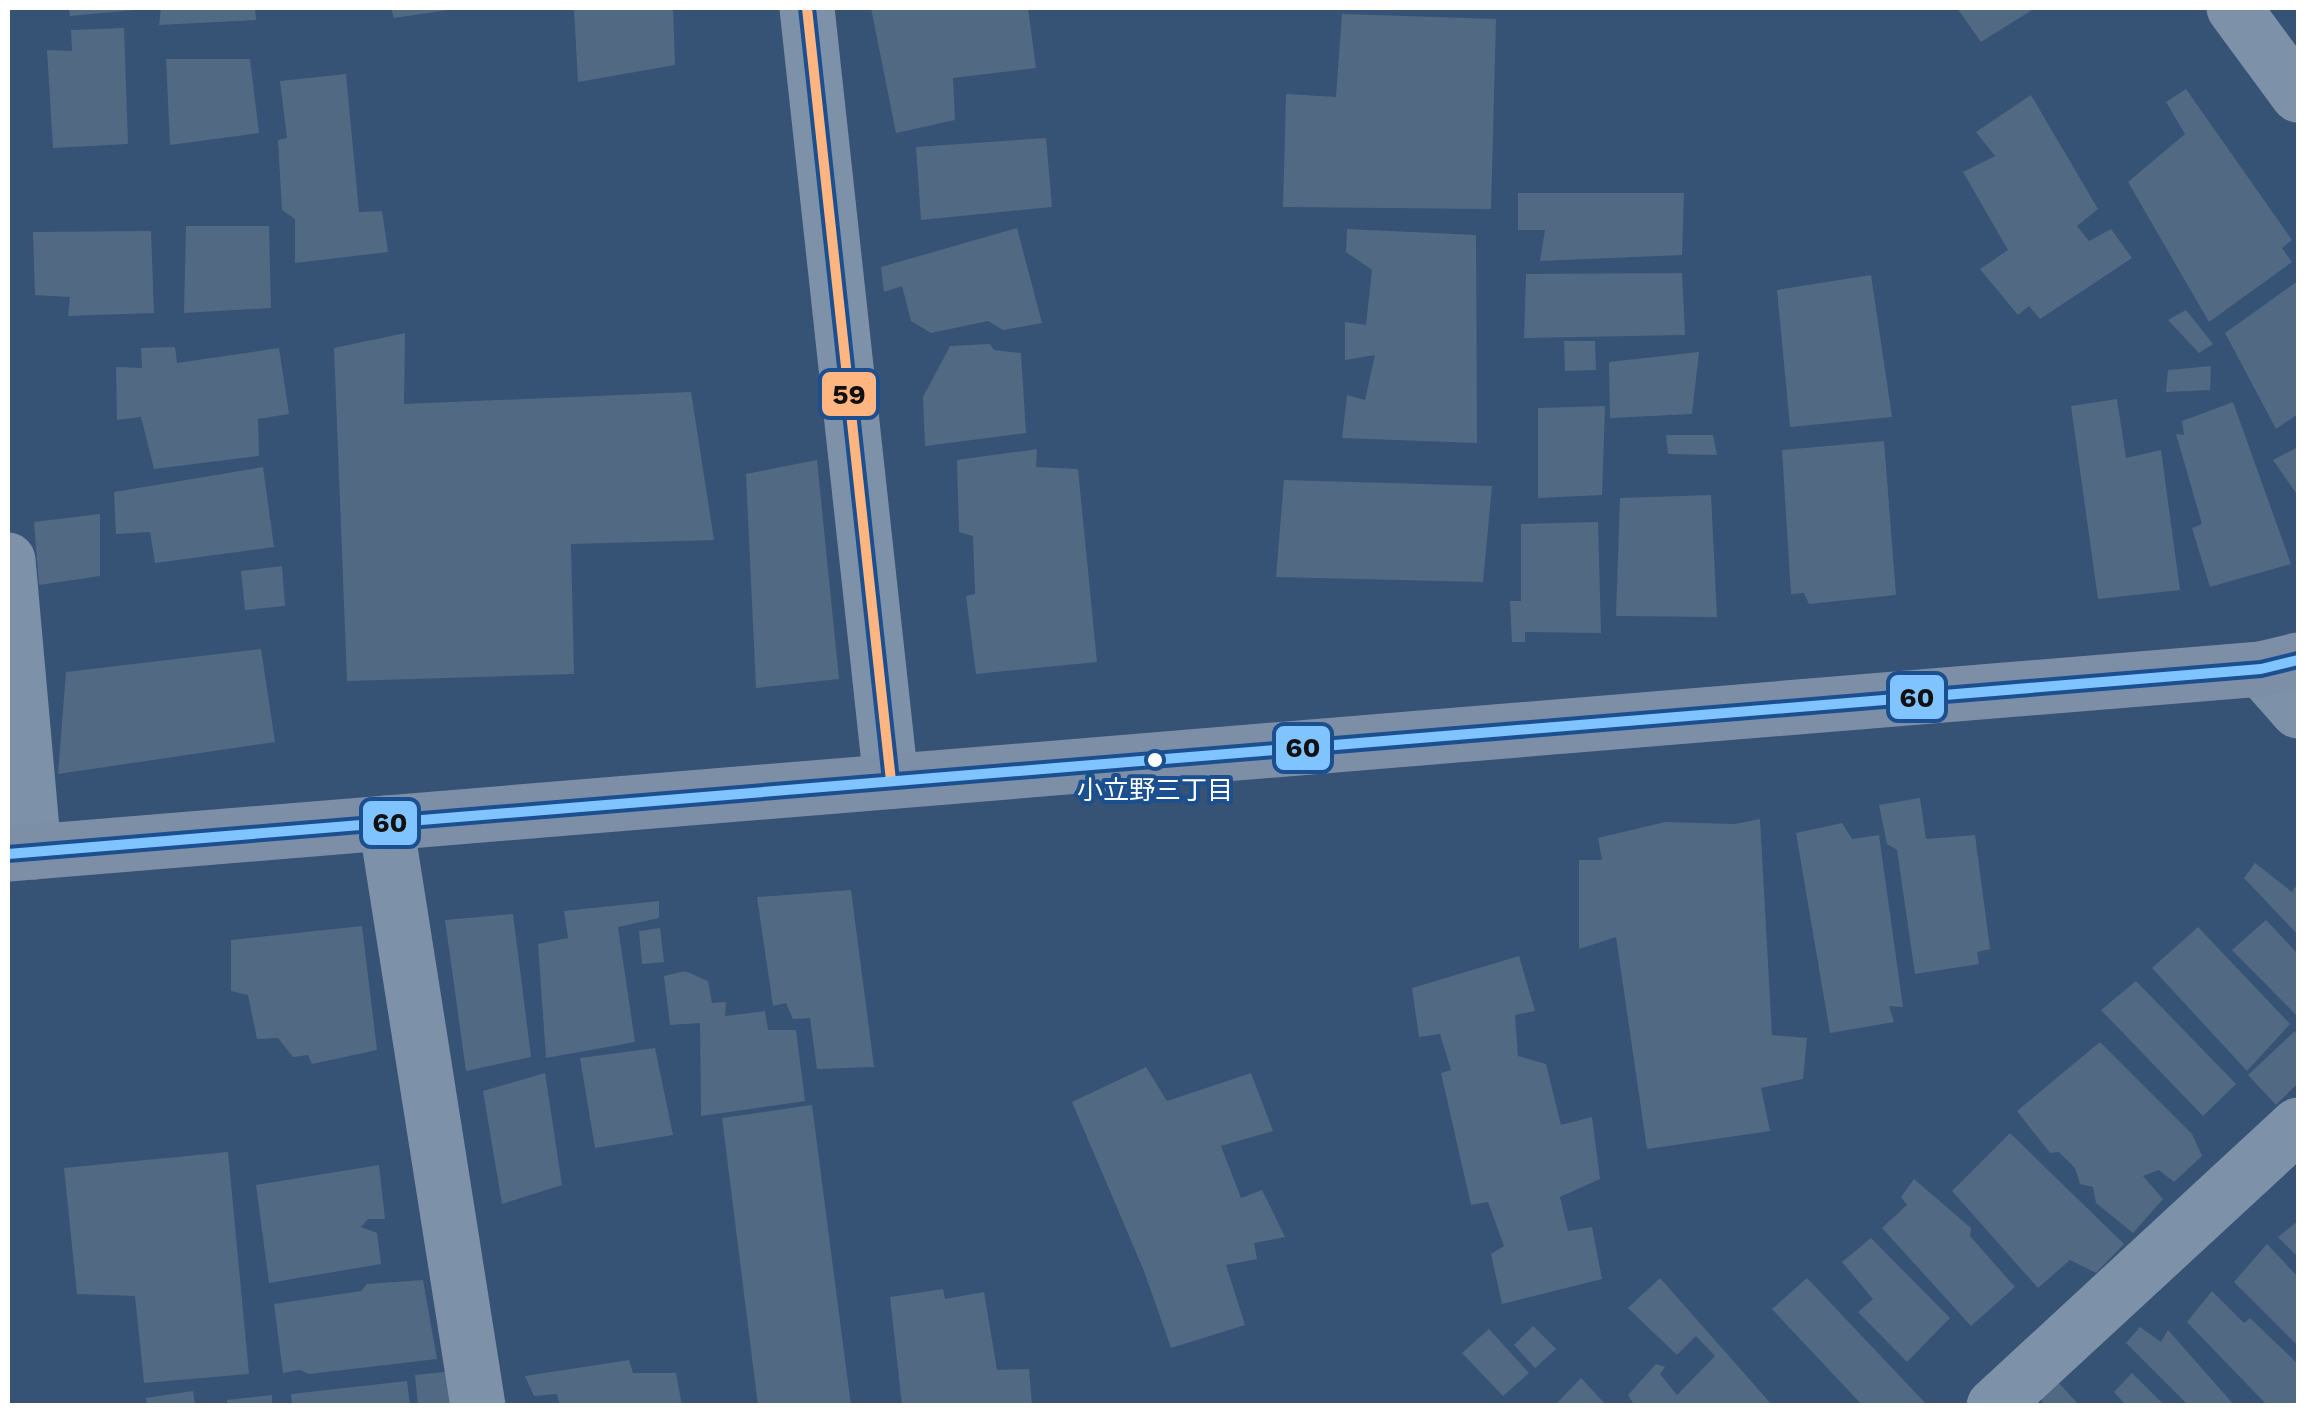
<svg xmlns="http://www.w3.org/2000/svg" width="2306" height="1413" viewBox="0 0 2306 1413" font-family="'Work Sans','Noto Sans JP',sans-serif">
<rect width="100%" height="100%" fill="#365274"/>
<g fill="#526984">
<path d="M69,8H134V10L70,16Z"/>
<path d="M161,8H255L256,20L159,25Z"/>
<path d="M391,8H448V10L394,18Z"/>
<path d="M574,8H673L675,65L578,82Z"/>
<path d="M871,8H1028L1036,68L953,78L955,120L896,133Z"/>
<path d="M1957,8H2035L1981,42Z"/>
<path d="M1342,14L1496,19L1491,209L1283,207L1286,94L1336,97Z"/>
<path d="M124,28L128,144L53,148L47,50L72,51L71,30Z"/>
<path d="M166,59H250L259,133L170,145Z"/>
<path d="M346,74L359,212L382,211L388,252L295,263V219L282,210L278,140L287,138L280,81Z"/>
<path d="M2186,89L2292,240L2282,248L2292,262L2209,322L2128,182L2185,134L2166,102Z"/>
<path d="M2031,95L2098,209L2077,226L2089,241L2111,229L2132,258L2040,319L2029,306L2018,315L1980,269L2008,250L1963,172L1995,156L1976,132Z"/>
<path d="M1046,138L1052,207L921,220L916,147Z"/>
<path d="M1518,193H1684L1682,255L1540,261L1545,230H1518Z"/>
<path d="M186,226H269L271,308L184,313Z"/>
<path d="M1017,228L1042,323L1003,330L988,321L931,333L911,321L902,286L884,292L881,267Z"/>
<path d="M1347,229L1476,235L1477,443L1342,438L1347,395L1365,400L1375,355L1345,360V322L1366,325L1372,270L1346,252Z"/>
<path d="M151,231L154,313L68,316L70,297L35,295L33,232Z"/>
<path d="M1682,273L1685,335L1524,338L1526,274Z"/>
<path d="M1871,275L1892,417L1790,427L1777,290Z"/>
<path d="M2298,281V414L2276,429L2225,333Z"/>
<path d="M2186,310L2213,344L2199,353L2168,320Z"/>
<path d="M405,333L404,404L691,392L714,540L571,544L574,674L347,681L334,348Z"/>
<path d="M1564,341H1595L1596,370L1565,371Z"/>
<path d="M990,344L994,350L1021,353L1026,433L925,446L923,397L950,346Z"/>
<path d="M175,347L177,363L279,348L289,414L258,419L259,456L154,469L141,417L117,420L116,367L142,368L141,348Z"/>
<path d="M1699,352L1692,414L1610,418L1609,362Z"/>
<path d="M2211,366L2210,390L2166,392L2168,370Z"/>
<path d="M2117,399L2126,458L2161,450L2180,590L2098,599L2071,406Z"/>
<path d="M2233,402L2291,564L2210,587L2192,528L2202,524L2176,434L2184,435L2182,421Z"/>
<path d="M1605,406L1602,495L1538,498V408Z"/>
<path d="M1666,435H1713L1717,455L1668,454Z"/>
<path d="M1884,441L1896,595L1809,604L1804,593L1791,594L1782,450Z"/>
<path d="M2298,447V496L2273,460Z"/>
<path d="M1037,449L1036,467L1078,469L1097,662L976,674L966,596L975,594L973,536L959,532L957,460Z"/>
<path d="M817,460L839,679L756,688L746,474Z"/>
<path d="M263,467L274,547L155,563L150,532L116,534L114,492Z"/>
<path d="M1284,480L1492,486L1483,582L1276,577Z"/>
<path d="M1711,495L1717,617L1616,616L1620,498Z"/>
<path d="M100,514V576L39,585L34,522Z"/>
<path d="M1598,522L1601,633L1525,632V642H1512L1510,601H1521V524Z"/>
<path d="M282,566L285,606L245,610L241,571Z"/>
<path d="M261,649L275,742L58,774L66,672Z"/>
<path d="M1920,798L1926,839L1975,835L1990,949L1977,952L1979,964L1915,974L1897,850L1887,844L1879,805Z"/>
<path d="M1760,819L1772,1035L1807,1038L1803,1079L1761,1088L1770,1131L1647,1149L1616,937L1579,949V860H1602L1598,838L1665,822L1735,824Z"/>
<path d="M1842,823L1852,839L1879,835L1903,1007L1889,1006L1894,1022L1830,1033L1796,833Z"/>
<path d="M2255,863L2292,892L2296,886L2298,888V935L2244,878Z"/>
<path d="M851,890L874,1067L817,1069L810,1018L793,1019L786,1003L773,1006L757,897Z"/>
<path d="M659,901V918L618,927L635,1042L546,1058L538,944L568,938L564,911Z"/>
<path d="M513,914L531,1057L466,1071L445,920Z"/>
<path d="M2266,920L2298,954V1017L2232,950Z"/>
<path d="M362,926L377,1050L312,1064L308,1055L293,1057L278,1038L257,1039L248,995L231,991V940Z"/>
<path d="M2198,927L2290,1024L2247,1071L2152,968Z"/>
<path d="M660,928L664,962L642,964L639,931Z"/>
<path d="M1519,956L1535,1011L1515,1015L1518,1056L1546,1064L1561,1125L1592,1117L1600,1179L1560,1197L1568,1231L1592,1227L1602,1279L1502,1304L1491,1254L1504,1246L1488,1202L1471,1205L1441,1073L1451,1070L1440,1034L1419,1037L1412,988Z"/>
<path d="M685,971L708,981L712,1003L726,1002L725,1016L765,1011L768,1030H796L805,1101L701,1116L700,1023L670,1025L664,976Z"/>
<path d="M2136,981L2236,1084L2203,1116L2101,1010Z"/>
<path d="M2295,1031L2298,1035V1083L2276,1105L2248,1075Z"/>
<path d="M2100,1042L2192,1134L2202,1156L2174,1182L2159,1170L2143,1176L2163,1199L2133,1233L2096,1203L2093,1187L2080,1184L2075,1168L2059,1152L2050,1153L2017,1111Z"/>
<path d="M655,1048L673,1135L595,1148L580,1058Z"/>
<path d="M1146,1067L1167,1101L1251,1073L1273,1131L1221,1146L1241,1198L1262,1190L1285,1237L1254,1243L1257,1259L1226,1265L1245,1325L1171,1348L1144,1271L1072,1102Z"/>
<path d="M545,1073L562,1185L502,1204L483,1091Z"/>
<path d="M812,1105L851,1406H758L722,1118Z"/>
<path d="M2010,1133L2124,1244L2096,1273L2070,1260L2038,1288L1952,1191Z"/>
<path d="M228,1152L249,1374L144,1383L135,1296L77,1294L64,1168Z"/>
<path d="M379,1165L385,1219H368L361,1227L377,1233L381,1264L269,1283L256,1185Z"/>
<path d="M1914,1179L1971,1228L1970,1236L2015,1287L1971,1326L1882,1228L1907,1205L1901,1197Z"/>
<path d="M2298,1221V1257L2278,1237Z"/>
<path d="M1871,1238L1950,1318L1907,1362L1858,1312L1873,1299L1842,1262Z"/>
<path d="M2267,1244L2298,1277V1346L2234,1282Z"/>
<path d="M1660,1278L1773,1406H1635L1628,1395L1656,1364L1665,1367L1660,1374L1677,1395L1715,1356L1696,1336L1677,1355L1628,1308Z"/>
<path d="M1807,1278L1928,1406H1863L1772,1309Z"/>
<path d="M423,1280L437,1359L309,1374L300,1370L283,1373L274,1304L361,1291L367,1284Z"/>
<path d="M943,1289L945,1299L984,1292L997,1370L1029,1369L1032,1406H902L890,1297Z"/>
<path d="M2212,1291L2244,1323L2250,1318L2298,1364V1406H2268L2187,1322Z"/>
<path d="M1533,1326L1556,1349L1535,1368L1514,1345Z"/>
<path d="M2140,1327L2161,1342L2168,1330L2235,1406H2189L2126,1343Z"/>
<path d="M1489,1329L1529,1373L1503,1396L1462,1353Z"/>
<path d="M629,1360L633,1373H676L682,1406H560L557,1394L534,1396L525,1376Z"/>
<path d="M445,1372L452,1405L418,1406L415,1375Z"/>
<path d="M2132,1373L2165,1406H2122L2124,1403L2114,1392Z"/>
<path d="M1581,1378L1607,1406H1554Z"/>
<path d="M407,1381L410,1406H292L291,1394Z"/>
<path d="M2058,1382L2080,1406H2044L2041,1399Z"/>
<path d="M193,1391L195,1406H147L146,1398Z"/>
<path d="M272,1395V1406H228L227,1400Z"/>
</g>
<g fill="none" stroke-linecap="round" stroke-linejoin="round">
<g stroke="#7d92a8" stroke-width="55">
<path d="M807,8L891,781"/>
<path d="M2234,8L2298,95"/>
<path d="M8,560L34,852"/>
<path d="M2261,669L2298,711"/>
<path d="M386,823L478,1406"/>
<path d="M1994,1406L2298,1125"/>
</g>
<path stroke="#7d8ea7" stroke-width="55" d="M8,854L2261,669L2298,660"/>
<defs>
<path id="bus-1" d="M807,8L891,781"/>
<path id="bus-2" d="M8,854L2261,669L2298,660"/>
</defs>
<use href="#bus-1" stroke="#1b4f8f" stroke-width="18"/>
<use href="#bus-2" stroke="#1b4f8f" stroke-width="18"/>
<use href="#bus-1" stroke="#ffb580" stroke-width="10"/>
<use href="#bus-2" stroke="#80c4ff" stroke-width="10"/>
</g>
<circle fill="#fff" stroke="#1b4f8f" stroke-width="4" cx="1155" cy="760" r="9"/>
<g text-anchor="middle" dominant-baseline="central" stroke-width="8" stroke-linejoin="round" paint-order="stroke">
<g font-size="26" fill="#fff" stroke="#1b4f8f">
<text x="1155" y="790">小立野三丁目</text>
</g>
</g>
<g stroke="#1b4f8f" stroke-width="4">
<rect x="820" y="370" width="58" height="48" rx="10" fill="#ffb580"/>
<rect x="1888" y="673" width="58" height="48" rx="10" fill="#80c4ff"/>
<rect x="1274" y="724" width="58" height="48" rx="10" fill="#80c4ff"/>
<rect x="361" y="799" width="58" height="48" rx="10" fill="#80c4ff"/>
</g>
<g font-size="28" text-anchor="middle" font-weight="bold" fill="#111">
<text x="849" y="404">59</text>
<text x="1917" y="707">60</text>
<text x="1303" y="757">60</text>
<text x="390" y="832">60</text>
</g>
<rect width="2306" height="1413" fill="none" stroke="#ffffff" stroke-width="20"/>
</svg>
